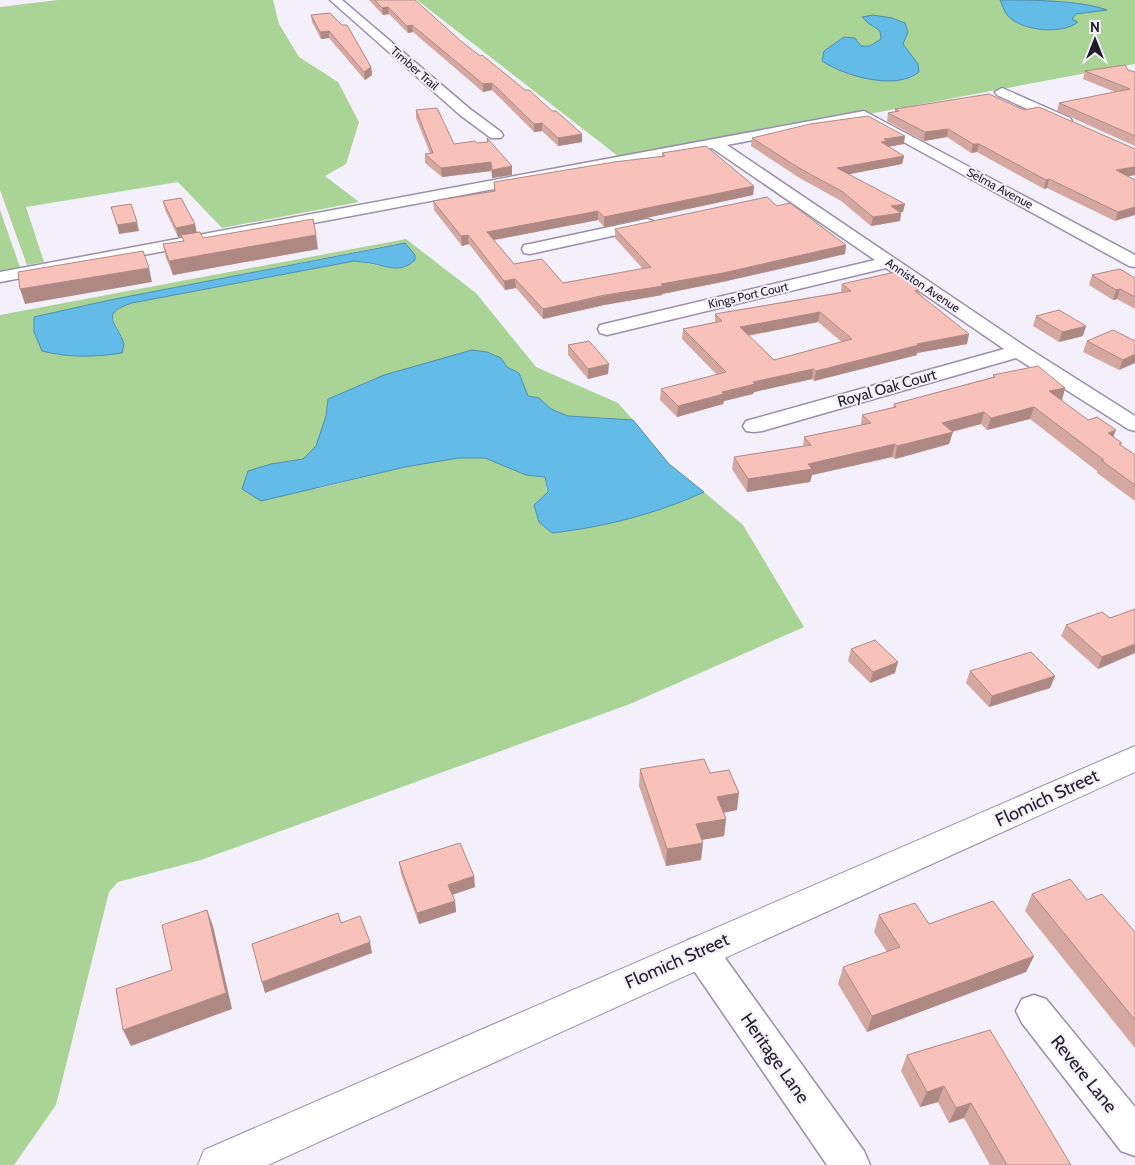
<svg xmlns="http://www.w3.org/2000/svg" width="1135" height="1165" viewBox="0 0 1135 1165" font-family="Cabin,sans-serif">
<rect width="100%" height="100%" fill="#f3effb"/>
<g fill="#a9d495" fill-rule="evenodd">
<path d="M58,0H273L279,24L299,57L338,82L359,122L346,164L325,176L359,202L222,228L178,182L26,207L44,262L27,265L0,190V7Z"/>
<path d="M417,0H1135V64L623,160Z"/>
<path d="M0,210L22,273L0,277Z"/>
<path d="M406,239L476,293L536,367L618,403L633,420L568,416L551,409L539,398L528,396L519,373L507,367L501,358L384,375L328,399C326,417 321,450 303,459C295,463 280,463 271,464L316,489L405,467L458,458H485L526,475L545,477L552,533C604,527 656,514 704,492L743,525L804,627L630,704L201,860L118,882L109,892L56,1105L14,1165H0V315ZM396,244L407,267C388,270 372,263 354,261L132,303C107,311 110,317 122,337L105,355H57L34,317L110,300Z"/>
</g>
<g fill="#62bce7" stroke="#4e8cae">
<path d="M1000,0C1031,0 1080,0 1107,10L1076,14L1072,19L1078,22C1062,35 1022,31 1008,16C1004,12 1002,4 1000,0Z"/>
<path d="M873,15L892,18L905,23L908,32L903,44L918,64L919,72C896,91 844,76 822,61L824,51L844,37L855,38L861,46H870L881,39L880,31L868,23L862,17Z"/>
<path d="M405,243L415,255V260C401,274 387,266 370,263C365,262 359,262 354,261L132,303C98,314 117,322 124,344L122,353C95,357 69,358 42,351L34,332V317L110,300Z"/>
<path d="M472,350L487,352L501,358L507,367L519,373L528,396L539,398L551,409L568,416L633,420L669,464L704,492C656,514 604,527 552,533L539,522L534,505L548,492L545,477L526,475L485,458H458L405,467L261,501L242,489L248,471L271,464L303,459L316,446L326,416L328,399L384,375Z"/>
</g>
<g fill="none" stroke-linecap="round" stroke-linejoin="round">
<defs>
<g id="street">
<path d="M330,0H342L470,109L501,132L503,135L501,138H491L460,115Z"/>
<path d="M1002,88L1070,118L1072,121L1065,125L1060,124L997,95L995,92Z"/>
<path d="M864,111L1135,255V267L1129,266L862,119L727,145L1026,347L1135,416V431L1128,429L1016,358L762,431L754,432L746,431L743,426L746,421L1004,349L886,268L607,335L600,333L598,329L600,325L875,260L712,148L0,282V272Z"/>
<path d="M647,219L653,221L655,224L653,227L530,254L524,253L522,249L524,245L530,244Z"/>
<path d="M700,936L712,940L864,1151L870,1165H827L688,962L683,951L688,940Z"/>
<path d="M1034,995L1046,999L1135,1107V1156L1121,1151L1022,1023L1016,1011L1022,999Z"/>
</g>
<path id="secondary" d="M1135,746V772L268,1165H198L204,1150Z"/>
</defs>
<use href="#street" stroke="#998fab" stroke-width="3"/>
<use href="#secondary" stroke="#998fab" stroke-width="2"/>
<use href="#street" fill="#fff" fill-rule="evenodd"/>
<use href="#secondary" fill="#fff" fill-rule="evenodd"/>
</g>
<g fill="#d5a7a1" fill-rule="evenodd">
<path d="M369,0H410L582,142L558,146L542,131L534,132L492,90L483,92L413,32L408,33L389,14L383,15Z"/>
<path d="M311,15L371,67L372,75L365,80L329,38L321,39L312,22Z"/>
<path d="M1128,70L1135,72V146L1057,111L1059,103L1115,92L1083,79L1085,71Z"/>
<path d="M895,109L1024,110L1135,149V175L1127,176L1135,180L1115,221L1047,188L1044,189L977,152L971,153L947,137L924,141L887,121L888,113L895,112Z"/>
<path d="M416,110L454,144L477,143L512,166V175L492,178L491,171L442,177L425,163V154L430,153L416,118Z"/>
<path d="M752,138L904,144L888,147L904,156L902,164L848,174L903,212H901L900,221L871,226L841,201L798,177L751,146Z"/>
<path d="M662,153L754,186L753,195L604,227L598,220L494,240L514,264L563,283L643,269L615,238V229L777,206L846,245L845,254L722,282L662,294V295L604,305L543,319L516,288L505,290L469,244L462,246L434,210L433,201L494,191V182L662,156Z"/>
<path d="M163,201L197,233L203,238L318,249L173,275L166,258L163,244L183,241L182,236L178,237L165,210Z"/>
<path d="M1092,275L1135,278V309L1117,299L1113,300L1089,285Z"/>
<path d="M842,284L919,290V293L967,344L917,353V355L814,381L812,379L754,392L753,394L724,401L723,404L677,417L660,400L661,389L717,375L682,339L683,329L715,322V314L841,292ZM818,322L842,342L774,360L748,336Z"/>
<path d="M1036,316L1083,336L1059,342L1033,326Z"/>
<path d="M1087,341H1135L1119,370L1083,352Z"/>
<path d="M568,345L608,374L588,379L568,355Z"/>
<path d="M993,375L1065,388L1062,400H1061L1088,420L1113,437L1121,445L1135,455V501L1097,473V471L1030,419L987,430L981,424L952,432L949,444L895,459L892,457L812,475L810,482L747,492L732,469L734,457L803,446L804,437L861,425L862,415L893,407L894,404L993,377Z"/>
<path d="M1135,609V653L1098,669L1061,636L1066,625L1110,618Z"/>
<path d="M851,649L895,673L870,683L848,661Z"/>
<path d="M970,671L1055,676L1050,688L989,707L966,683Z"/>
<path d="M640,769L710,773L737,810L724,813L726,819L724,836L702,840L701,860L666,866L639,786Z"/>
<path d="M399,862L475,887L452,895L455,901L456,912L419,924L401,874Z"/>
<path d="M1032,894L1087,900L1135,932V1048L1025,911Z"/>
<path d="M879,915L929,924L1034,956L1026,972L867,1032L838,984L843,967L887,952L874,932Z"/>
<path d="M907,1055L1071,1165H990L964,1118L949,1123L938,1102L920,1107L901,1071Z"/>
</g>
<g fill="#ae8883">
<path d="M388,7L389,14L383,15L382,8Z"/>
<path d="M412,25L413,32L408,33L407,26Z"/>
<path d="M329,31V38L321,39L320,32Z"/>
<path d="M371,67L372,75L365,80L364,72Z"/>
<path d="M492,83V90L483,92V84Z"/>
<path d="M542,123V131L534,132V124Z"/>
<path d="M948,129L947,137L924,141L925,132Z"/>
<path d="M582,134V142L558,146V138Z"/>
<path d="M905,136L904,144L886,147L881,142L884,139Z"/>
<path d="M973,144H979L977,152L971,153Z"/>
<path d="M904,156L902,164L835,177L837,168Z"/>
<path d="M491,162V171L442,177L441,168Z"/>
<path d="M512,166V175L492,178V170Z"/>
<path d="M1135,167V175L1113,179L1116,170Z"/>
<path d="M1049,179L1047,188L1044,189L1046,180Z"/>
<path d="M754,186L753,195L604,227V217Z"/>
<path d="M905,204L903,212L889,214L891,206Z"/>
<path d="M1135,207V215L1115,221L1118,212Z"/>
<path d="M598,211V220L488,241L487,232Z"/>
<path d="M901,213L900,221L871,226L873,217Z"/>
<path d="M137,222L139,231L119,234L117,225Z"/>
<path d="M195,224L197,233L178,237L176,228Z"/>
<path d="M316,235L318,249L173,275L169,261Z"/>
<path d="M468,235L469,244L462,246L461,236Z"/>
<path d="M846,245L845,254L722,282L662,294V295L604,305L543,319V309Z"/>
<path d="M149,268L152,282L25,304L20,289Z"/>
<path d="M515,279L516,288L505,290L504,281Z"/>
<path d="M1120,289L1117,299L1113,300L1116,290Z"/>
<path d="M820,312L818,322L739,337L740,327Z"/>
<path d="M1086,326L1083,336L1059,342L1062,332Z"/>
<path d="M969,334L967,344L917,353V355L814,381L816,371L917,344Z"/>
<path d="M1135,354V363L1119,370L1123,360Z"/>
<path d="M609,364L608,374L588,379V369Z"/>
<path d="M813,369L812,379L754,392L753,394L724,401L723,404L677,417L678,406L722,392L753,382Z"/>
<path d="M1065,388L1062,400L1045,403L1049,391Z"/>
<path d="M1034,407L1030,419L987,430L991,418Z"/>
<path d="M984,412L981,424L939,435L942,423Z"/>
<path d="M1116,430L1111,443L1108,433Z"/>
<path d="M953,432L949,444L895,459L897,446Z"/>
<path d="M895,444L892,457L812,475L810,482L747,492L748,479L808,464Z"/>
<path d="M1135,644V653L1098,669L1102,657Z"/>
<path d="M898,662L895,673L870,683L873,672Z"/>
<path d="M1055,676L1050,688L989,707L992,696Z"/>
<path d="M739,793L737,810L715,814L717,797Z"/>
<path d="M726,819L724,836L694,841L696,824Z"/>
<path d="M703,843L701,860L666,866L667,849Z"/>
<path d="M474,876L475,887L449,896L448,885Z"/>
<path d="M455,901L456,912L419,924L417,913Z"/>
<path d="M207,910L213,926L232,1009L131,1046L123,1030L226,993Z"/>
<path d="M370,942L372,953L265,993L262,982Z"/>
<path d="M1034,956L1026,972L867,1032L872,1016Z"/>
<path d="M944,1086L938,1102L920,1107L927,1092Z"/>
<path d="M971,1103L964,1118L949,1123L956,1108Z"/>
</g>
<g fill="#f8c2bb" stroke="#ae8883" fill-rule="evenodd">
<path d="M375,0H415L462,42L480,56L482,55L525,90H529L552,111H556L582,134L558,138L542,123L534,124L492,83L483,84L412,25L407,26L388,7L382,8Z"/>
<path d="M330,13L342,25H347L371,67L364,72L329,31L320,32L311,15Z"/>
<path d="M1125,65L1128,70L1135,72V136L1059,103L1130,89L1085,71Z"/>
<path d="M989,94L1024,110L1039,107L1135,149V167L1116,170L1135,180V207L1118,212L1049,179L1046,180L979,144H973L948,129L925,132L888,113L899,111L895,109Z"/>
<path d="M437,108L454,144L475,141L477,143L488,142L487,138L512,166L492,170L491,162L441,168L425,154L433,153L416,110Z"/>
<path d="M868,116L905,136L884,139L887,141L881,142L904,156L837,168L905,204L891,206L901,213L873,217L843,192L799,168L752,138L810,124Z"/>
<path d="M706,146L754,186L604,217L598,211L487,232L514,264L542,259L563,283L651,267L615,229L767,197L777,206L790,203L846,245L723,273L661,284L663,286L605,295L543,309L515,279L504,281L468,235L461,236L433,201L495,191L494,182L614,162L665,156L662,153Z"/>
<path d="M181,198L195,224L176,228L163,201Z"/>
<path d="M131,204L137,222L117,225L111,207Z"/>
<path d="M313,219L316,235L169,261L163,244L184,241L181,235L200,232L203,238Z"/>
<path d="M143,251L149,268L20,289L18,272Z"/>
<path d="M1120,269L1135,278V297L1120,289L1116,290L1092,275Z"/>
<path d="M895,272L919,290L915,291L969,334L917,344L919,345L816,371L813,369L753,382L755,384L722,392L724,394L678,406L661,389L726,372L683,329L722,321L715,314L851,291L842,284ZM820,312L852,339L774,360L740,327Z"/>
<path d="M1059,310L1086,326L1062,332L1036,316Z"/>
<path d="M1113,330L1135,341V354L1123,360L1087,341Z"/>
<path d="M589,341L609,364L588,369L568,345Z"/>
<path d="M1038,366L1065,388L1049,391L1088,420L1097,417L1116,430L1108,433L1122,443L1119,444L1135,455V485L1101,460H1104L1034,407L991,418L984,412L942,423L953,432L897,446L895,444L808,464L812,469L748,479L734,457L811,445L804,437L871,423L862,415L896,407L894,404L995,377L993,375Z"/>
<path d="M1135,609V644L1102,657L1066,625L1102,612L1110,618Z"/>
<path d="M875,640L898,662L873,672L851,649Z"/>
<path d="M1031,652L1055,676L992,696L970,671Z"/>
<path d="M704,759L710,773L729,770L739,793L717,797L726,819L696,824L703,843L667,849L640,769Z"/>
<path d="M460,843L474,876L448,885L455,901L417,913L399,862Z"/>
<path d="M1070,879L1087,900L1102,894L1135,932V1020L1032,894Z"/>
<path d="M993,901L1034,956L872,1016L843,967L900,947L879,915L915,903L929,924Z"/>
<path d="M207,910L226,993L123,1030L116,989L172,970L162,925Z"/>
<path d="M338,913L341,923L360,916L370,942L262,982L252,944Z"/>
<path d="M990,1030L1071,1165H1007L971,1103L956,1108L944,1086L927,1092L907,1055Z"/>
</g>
<g text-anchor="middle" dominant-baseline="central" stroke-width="4" stroke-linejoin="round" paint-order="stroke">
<g font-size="12" fill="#211d28" stroke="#f3effb">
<text transform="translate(415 68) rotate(41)">Timber Trail</text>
<text transform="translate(1000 188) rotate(28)">Selma Avenue</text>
<text transform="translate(923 285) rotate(34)">Anniston Avenue</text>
<text transform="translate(748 295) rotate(-13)">Kings Port Court</text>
</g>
<g font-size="15" fill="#211d28" stroke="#f3effb">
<text transform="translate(887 388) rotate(-16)">Royal Oak Court</text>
</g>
<g font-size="18" fill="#211d28" stroke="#f3effb">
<text transform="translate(1047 798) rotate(-25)">Flomich Street</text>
<text transform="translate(677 961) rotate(-24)">Flomich Street</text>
<text transform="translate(775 1058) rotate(55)">Heritage Lane</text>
<text transform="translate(1084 1074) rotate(51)">Revere Lane</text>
</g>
</g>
<g transform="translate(1095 40)" stroke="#f3effb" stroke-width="4" paint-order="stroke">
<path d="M0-4L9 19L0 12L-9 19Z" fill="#211d28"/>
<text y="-8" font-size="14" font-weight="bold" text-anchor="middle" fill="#211d28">N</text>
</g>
</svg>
